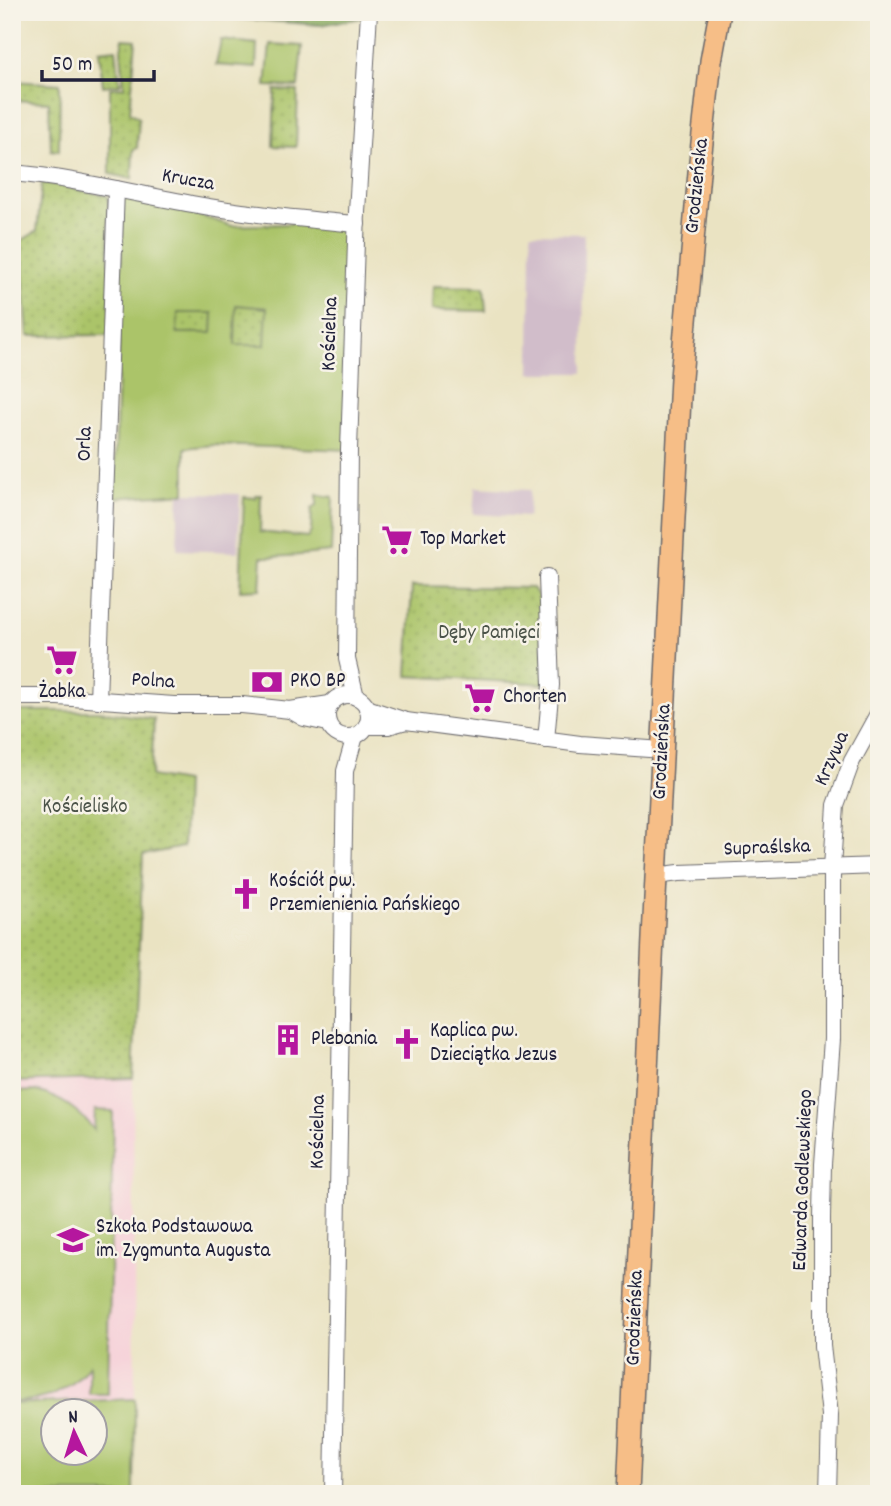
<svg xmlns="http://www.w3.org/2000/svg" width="891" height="1506" viewBox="0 0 891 1506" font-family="Dekko,sans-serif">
<defs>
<pattern id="forest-firs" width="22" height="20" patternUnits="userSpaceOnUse" patternTransform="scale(1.75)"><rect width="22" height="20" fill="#88aa5d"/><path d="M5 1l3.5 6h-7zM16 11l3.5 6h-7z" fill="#6f8a4e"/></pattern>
<pattern id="park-dots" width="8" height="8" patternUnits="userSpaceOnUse" patternTransform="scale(1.75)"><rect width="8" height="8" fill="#abc469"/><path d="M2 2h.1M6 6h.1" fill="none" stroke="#93a85c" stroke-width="1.8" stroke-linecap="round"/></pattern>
</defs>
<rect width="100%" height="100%" fill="#f7f3e8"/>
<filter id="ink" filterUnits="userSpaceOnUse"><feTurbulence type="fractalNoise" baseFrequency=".0143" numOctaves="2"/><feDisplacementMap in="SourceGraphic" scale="14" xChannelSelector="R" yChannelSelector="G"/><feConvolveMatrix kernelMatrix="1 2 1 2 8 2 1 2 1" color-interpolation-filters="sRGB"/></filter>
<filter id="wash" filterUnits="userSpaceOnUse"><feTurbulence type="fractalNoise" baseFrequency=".00686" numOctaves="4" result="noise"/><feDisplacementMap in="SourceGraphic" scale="28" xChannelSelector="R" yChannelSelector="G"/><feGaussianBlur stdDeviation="1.57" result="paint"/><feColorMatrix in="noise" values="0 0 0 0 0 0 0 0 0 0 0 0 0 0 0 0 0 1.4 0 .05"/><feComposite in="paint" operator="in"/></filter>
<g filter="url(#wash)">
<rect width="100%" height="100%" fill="#eae3c2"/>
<path fill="#f6cfd8" d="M133,1078L135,1399L12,1404V1082Z"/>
<g fill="#d1bdca">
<path d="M531,233L584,234L583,373H530Z"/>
<path d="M475,487L530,490L528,517L473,514Z"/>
<path d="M179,493L240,494L238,552L177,550Z"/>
</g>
<g fill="#abc469" stroke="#667352" stroke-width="2" fill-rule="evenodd">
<path d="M221,40L257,44L256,68L216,65Z"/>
<path d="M270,44L302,46L298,87L266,86Z"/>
<path d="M116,189L232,226L333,222L357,233L349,450L214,445L185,448V493L114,498L123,206Z"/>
<path d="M256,495H261L260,532L307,537L311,532L312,509L317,506V495L333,497L331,552C308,554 286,557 262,557L260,589L240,590L244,497L256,498Z"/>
<path d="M36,1091C61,1098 78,1109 94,1130L95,1110L113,1111L108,1394H89V1365C71,1392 45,1401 13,1402L12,1092Z"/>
<path d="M135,1399L134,1494H12V1404ZM52,1412H94V1454H52Z"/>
</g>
<path fill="url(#forest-firs)" stroke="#55664c" stroke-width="2" d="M156,12H363L362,18L320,25Z"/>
<g fill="url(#park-dots)" stroke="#667352" stroke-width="2">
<path d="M123,39L136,40L130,112L139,118L137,148L133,150L132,179L110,174V88L124,87L121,49Z"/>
<path d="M116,49L120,84L103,86L99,51Z"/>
<path d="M12,81L60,84L59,151L51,150L49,102L12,100Z"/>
<path d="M275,90L298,91L296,147L273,146Z"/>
<path d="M42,182L108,196L111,335L28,336L21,241L37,231Z"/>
<path d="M433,286L484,287L486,311L432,310Z"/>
<path d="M236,305L267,308L265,345H235Z"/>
<path d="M178,313H213L212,333H177Z"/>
<path d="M412,586L533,588L540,598L546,684L407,676Z"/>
<path d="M12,711H98L154,719L151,776L185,782L183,847L143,855L133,1078L12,1082Z"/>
</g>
</g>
<g filter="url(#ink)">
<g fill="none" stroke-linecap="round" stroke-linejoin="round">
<defs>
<g id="minor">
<path d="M12,173C73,178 132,193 192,204C247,214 302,219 357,224"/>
<circle cx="348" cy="716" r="21"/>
<path d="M12,697H58L174,705H242L290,710L330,704"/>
<path d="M356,697L347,659L349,450L357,212L369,12"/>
<path d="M98,700L116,189"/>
<path d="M367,708L406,721L580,744L663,750"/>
<path d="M290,710L304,718L328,723"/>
<path d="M366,726H388L406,721"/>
<path d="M546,740L551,685L547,577"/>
<path d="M656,876L679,873L879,866"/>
<path d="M333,1494L345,771L355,736"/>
<path d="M828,1494L830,1415L822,1346V1218L823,1164L832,1039V868L836,805L852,761L879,712"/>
</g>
<path id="major" d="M628,1494L653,938L681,378L700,161L711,61L720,12"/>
</defs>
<use href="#minor" stroke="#68666a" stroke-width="18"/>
<use href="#major" stroke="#68666a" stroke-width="24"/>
<use href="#minor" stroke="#fff" stroke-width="16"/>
<use href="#major" stroke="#f6be87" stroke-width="21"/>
</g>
</g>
<defs>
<symbol id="supermarket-bare" viewBox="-9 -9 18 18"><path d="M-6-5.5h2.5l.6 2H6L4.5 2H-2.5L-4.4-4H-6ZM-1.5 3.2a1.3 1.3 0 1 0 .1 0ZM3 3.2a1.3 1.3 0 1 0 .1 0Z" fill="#b5179e" stroke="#f7f3e8" stroke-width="2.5" paint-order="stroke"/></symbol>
<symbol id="bank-bare" viewBox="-9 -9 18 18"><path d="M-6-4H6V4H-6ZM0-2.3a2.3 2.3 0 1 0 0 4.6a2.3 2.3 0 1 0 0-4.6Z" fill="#b5179e" stroke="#f7f3e8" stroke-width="2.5" paint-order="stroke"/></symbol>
<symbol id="church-bare" viewBox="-9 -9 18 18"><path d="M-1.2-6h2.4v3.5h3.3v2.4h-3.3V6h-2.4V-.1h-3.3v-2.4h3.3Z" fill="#b5179e" stroke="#f7f3e8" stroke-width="2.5" paint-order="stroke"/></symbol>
<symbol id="building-bare" viewBox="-9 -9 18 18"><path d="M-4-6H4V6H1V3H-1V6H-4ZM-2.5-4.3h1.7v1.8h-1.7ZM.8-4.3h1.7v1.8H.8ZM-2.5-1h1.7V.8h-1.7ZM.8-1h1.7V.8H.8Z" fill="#b5179e" stroke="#f7f3e8" stroke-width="2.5" paint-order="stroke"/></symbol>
<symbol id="school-bare" viewBox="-9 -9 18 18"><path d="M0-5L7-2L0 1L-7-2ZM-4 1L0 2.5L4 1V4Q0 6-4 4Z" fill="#b5179e" stroke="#f7f3e8" stroke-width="2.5" paint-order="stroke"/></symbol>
</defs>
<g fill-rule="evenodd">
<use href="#supermarket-bare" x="375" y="518" width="44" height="44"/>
<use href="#supermarket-bare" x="40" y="638" width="44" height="44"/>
<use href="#bank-bare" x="245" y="660" width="44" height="44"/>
<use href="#supermarket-bare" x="458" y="676" width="44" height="44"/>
<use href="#church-bare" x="224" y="872" width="44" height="44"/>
<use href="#building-bare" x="266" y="1018" width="44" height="44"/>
<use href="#church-bare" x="385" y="1022" width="44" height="44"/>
<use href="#school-bare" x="51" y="1218" width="44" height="44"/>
</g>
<g text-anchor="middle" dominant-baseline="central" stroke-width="5" stroke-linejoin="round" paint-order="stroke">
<g font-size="21" fill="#22223b" stroke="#f7f3e8">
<text transform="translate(188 181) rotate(10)">Krucza</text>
<text transform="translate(698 186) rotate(-84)">Grodzieńska</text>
<text transform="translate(331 334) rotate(-88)">Kościelna</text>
<text transform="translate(86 444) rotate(-88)">Orla</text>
<text transform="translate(153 682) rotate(4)">Polna</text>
<text transform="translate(663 752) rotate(-87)">Grodzieńska</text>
<text transform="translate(833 759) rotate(-66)">Krzywa</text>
<text transform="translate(767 849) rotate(-2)">Supraślska</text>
<text transform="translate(319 1132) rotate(-89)">Kościelna</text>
<text transform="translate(804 1180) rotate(-88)">Edwarda Godlewskiego</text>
<text transform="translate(636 1318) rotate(-88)">Grodzieńska</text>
</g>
<g font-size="21" fill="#22223b" stroke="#f7f3e8" text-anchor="start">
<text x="420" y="540">Top Market</text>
<text x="290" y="682">PKO BP</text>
<text x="62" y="693" text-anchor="middle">Żabka</text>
<text x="503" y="698">Chorten</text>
<text x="269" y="882">Kościół pw.<tspan x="269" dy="24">Przemienienia Pańskiego</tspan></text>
<text x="430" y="1032">Kaplica pw.<tspan x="430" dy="24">Dzieciątka Jezus</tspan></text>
<text x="311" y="1040">Plebania</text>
<text x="96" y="1228">Szkoła Podstawowa<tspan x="96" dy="24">im. Zygmunta Augusta</tspan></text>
</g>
<g font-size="21" fill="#4b5349" stroke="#f7f3e8">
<text x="489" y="634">Dęby Pamięci</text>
<text x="85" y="808">Kościelisko</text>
</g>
</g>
<rect width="891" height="1506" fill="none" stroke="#f7f3e8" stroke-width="42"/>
<g transform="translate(74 1432) rotate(356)"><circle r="33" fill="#f7f3e8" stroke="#a29fa3" stroke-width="2"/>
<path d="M0-5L12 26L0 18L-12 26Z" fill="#b5179e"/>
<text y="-10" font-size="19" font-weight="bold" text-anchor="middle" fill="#22223b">N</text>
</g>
<path d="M42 70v10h112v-10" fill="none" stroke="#22223b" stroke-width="3.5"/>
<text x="52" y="70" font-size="21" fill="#22223b" stroke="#f7f3e8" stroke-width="5" paint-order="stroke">50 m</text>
</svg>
